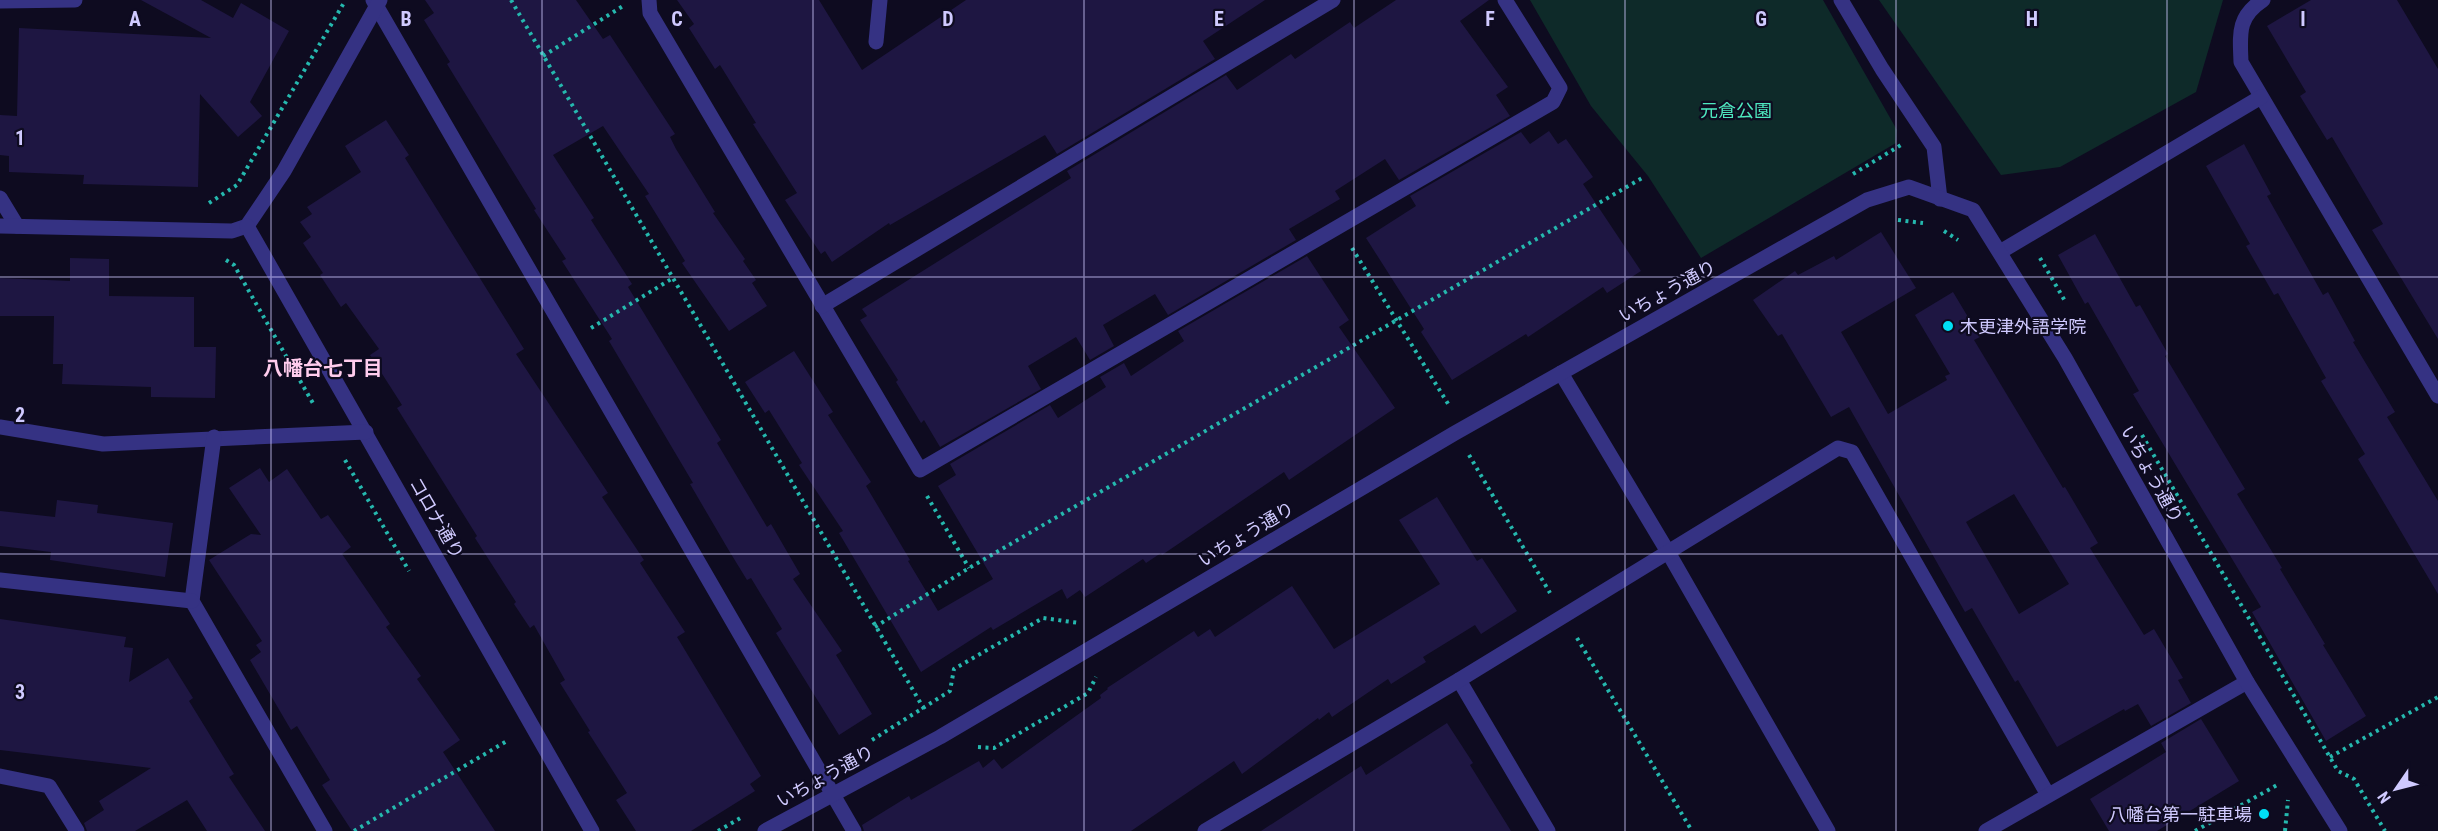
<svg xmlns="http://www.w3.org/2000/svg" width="2438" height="831" viewBox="0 0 2438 831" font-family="'Roboto Condensed','Noto Sans JP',sans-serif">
<rect width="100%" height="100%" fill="#0e0b20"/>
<g fill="#0e2a29">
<path d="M1530,0H1823L1897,130L1896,143L1701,258L1648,176L1591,106Z"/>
<path d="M1879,0H2223L2196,92L2060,167L2001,175Z"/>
</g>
<g fill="#1e1642" fill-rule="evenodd">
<path d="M141,0H201L233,18L241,3L289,31L250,102L262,116L238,137L200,94L198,187L83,184L84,175L9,172V156L0,155V115L17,116L19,28L211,38Z"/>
<path d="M425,0H576L603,39L610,35L675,134L670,137L676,149L715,212L713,213L745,259L743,261L756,280L752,283L767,306L729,331L682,263L685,261L645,196L649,194L603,126L553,155L594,218L591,220L632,284L628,287L721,440L717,443L767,527L771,524L800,574L793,579L842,651L836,655L872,714L839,735L776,633L782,629L751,578L747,580L728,549L690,484L693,483L609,341L612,339L562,261L566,259L534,210L536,209L447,64L450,62L424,20L434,13Z"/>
<path d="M677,0H819L862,70L966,0H1265L1203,41L1215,59L1057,154L1045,135L890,225L889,223L832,262L825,251L821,254L785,200L797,193L753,124L756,123L720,65L715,69L689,28L694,24Z"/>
<path d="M1396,0H1489L1460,21L1508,87L1496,95L1510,116L1399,180L1385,159L1335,191L1340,199L1289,229L1296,240L1168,315L1155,294L1103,325L1114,346L1090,360L1076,337L1028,366L1041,389L940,447L924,420L921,423L896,382L898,380L860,320L867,316L862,309L1071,178L1067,171L1226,75L1237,90L1291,54L1295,59L1350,22L1354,28Z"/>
<path d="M2311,0H2397L2438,69V339L2372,230L2383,224L2332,137L2327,140L2300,96L2306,92L2267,26Z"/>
<path d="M386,120L409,155L405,158L524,349L516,354L608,493L602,497L644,560L640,563L685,632L677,637L761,776L750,784L755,791L691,831H636L616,800L627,793L588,732L590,731L560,683L565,680L534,625L530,628L514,604L516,602L475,538L477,536L397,408L402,405L370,355L379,349L346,303L341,307L320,275L323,273L303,243L311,237L300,222L312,214L307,207L361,172L345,146Z"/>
<path d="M1549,131L1558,144L1566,139L1593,177L1583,184L1641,271L1607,293L1603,287L1528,337L1526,334L1452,380L1421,332L1424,329L1366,238L1416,206L1410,196L1521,132L1530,144Z"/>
<path d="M2244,144L2271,194L2267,196L2323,295L2328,292L2355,341L2353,342L2395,412L2387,417L2438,501V594L2358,459L2365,454L2321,381L2326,378L2278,293L2274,295L2246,246L2250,244L2206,166Z"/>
<path d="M1881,232L1916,288L1841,332L1888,414L1947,380L1945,376L1950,374L1915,315L1953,292L1980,337L1974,340L2063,488L2065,487L2098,543L2090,548L2144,635L2154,629L2183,678L2178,680L2191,703L2151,726L2138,704L2125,711L2124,709L2057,747L2018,680L2015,682L1972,608L1965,612L1849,407L1831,417L1782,334L1778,336L1753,300L1795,271L1798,275L1834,256L1836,260ZM2014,494L2069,584L2019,614L1966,522Z"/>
<path d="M2095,234L2136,307L2140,305L2168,354L2165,356L2245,489L2237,494L2282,568L2280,569L2325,644L2323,645L2366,716L2326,741L2252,612L2261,607L2133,394L2139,391L2088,302L2085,304L2058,255Z"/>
<path d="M1307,256L1349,320L1339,327L1395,408L1289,480L1284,472L1162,555L1161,553L1146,563L1143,559L1085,597L1080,590L1067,599L1062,589L993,630L991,627L921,672L839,533L843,531L799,465L802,463L769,410L765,413L745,382L794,351L833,412L828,415L871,482L866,486L910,560L908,561L938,611L993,579L938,486L956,475L950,464L1050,405L1058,418L1106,387L1100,377L1124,363L1131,376L1184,341L1178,331Z"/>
<path d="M70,258L109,259V296L194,297V347H216L215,398L151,397V387L62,384L63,364H53L54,316H0V278L70,281Z"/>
<path d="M260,468L269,482L287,469L321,519L328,515L351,547L342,554L390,624L386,627L421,676L417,679L460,740L443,752L495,831H352L322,785L330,780L297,726L291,730L250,660L261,652L256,645L262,641L209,560L251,534L261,535L229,488Z"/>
<path d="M1437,497L1477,561L1482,558L1517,611L1481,634L1475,625L1423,657L1426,662L1391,684L1388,679L1332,717L1329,712L1319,720L1318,718L1242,774L1234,761L1131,831H864L862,825L909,796L911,800L979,761L983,768L994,759L1002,769L1101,698L1100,695L1108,689L1107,688L1194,631L1198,637L1210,629L1215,637L1292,586L1334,649L1440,584L1399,520Z"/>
<path d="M57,500L98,505L97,513L173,523L165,577L50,560L51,552L0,546V511L55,517Z"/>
<path d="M0,619L126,637L124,647L133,648L129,682L168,658L193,698L189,701L234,774L229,777L265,831H207L187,800L135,831H87L84,823L104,810L99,801L151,768L0,750Z"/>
<path d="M2201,719L2239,781L2157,831H2109L2090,799L2166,752L2161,743Z"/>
<path d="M1447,723L1473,763L1470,765L1511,831H1261L1361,766L1366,775Z"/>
</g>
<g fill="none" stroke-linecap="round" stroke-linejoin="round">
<g stroke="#25b8ae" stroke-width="4" stroke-dasharray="3 4.5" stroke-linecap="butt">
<path d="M511,0L924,709"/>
<path d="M543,56L623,6"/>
<path d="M1853,174L1901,145"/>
<path d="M209,203L237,185L345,1"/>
<path d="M1898,220L1923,223"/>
<path d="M1944,231L1958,240"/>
<path d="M1352,248L1450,407"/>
<path d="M2040,258L2065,301"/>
<path d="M226,260L234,265L314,405"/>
<path d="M591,328L673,278"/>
<path d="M2142,435L2338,771L2354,779L2385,831"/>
<path d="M1469,455L1550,593"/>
<path d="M345,460L409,571"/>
<path d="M927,496L969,568"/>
<path d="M875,627L969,568L1642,178"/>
<path d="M1577,638L1692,831"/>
<path d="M872,740L950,691L954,669L1043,618L1079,623"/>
<path d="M978,747L994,748L1088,693L1096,677"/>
<path d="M2330,757L2438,697"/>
<path d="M354,831L507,741"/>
<path d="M718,831L742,817"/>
<path d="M2195,831L2279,784"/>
<path d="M2285,831L2288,800"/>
</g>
<g stroke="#353283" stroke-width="15">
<path d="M373,0L854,831"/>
<path d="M649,0L650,13L920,470L1553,102L1560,88L1505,0"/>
<path d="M1841,0L1882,69L1934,147L1940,199"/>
<path d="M2263,0C2237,17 2240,34 2241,62L2438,396"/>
<path d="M0,1L75,0"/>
<path d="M876,42L880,0"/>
<path d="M0,198L17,226"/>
<path d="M0,226L232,231L247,226L284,171L380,0"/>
<path d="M247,226L592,831"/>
<path d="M2000,252L2261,97"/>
<path d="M822,306L1333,0"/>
<path d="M1561,373L1668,552L1828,831"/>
<path d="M0,427L103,444L366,432"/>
<path d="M214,437L192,601L325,831"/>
<path d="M0,580L192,601"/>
<path d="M1459,680L1548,831"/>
<path d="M0,776L49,786L77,831"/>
<path d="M1205,831L1459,680L1838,448L1852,452L2048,795"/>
<path d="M1986,831L2247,682"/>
</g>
<path stroke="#353283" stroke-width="15" d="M765,831L940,737L1455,433L1867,200L1909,187L1973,210L2065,358L2247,682L2340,831"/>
</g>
<path fill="none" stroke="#d0caff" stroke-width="1.5" stroke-opacity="0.55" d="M271,0V831M542,0V831M813,0V831M1084,0V831M1354,0V831M1625,0V831M1896,0V831M2167,0V831M0,277H2438M0,554H2438"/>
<g fill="#00dff5" stroke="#0e0b20" stroke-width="2">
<circle cx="1948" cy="326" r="6"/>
<circle cx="2264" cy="814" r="6"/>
</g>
<g text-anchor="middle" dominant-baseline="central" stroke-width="4.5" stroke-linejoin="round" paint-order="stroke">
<g font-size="18" fill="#4ee7bf" stroke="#0e0b20">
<text x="1736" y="110">元倉公園</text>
</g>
<g font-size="18" fill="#d0caff" stroke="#0e0b20">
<text transform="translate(1667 291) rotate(-29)">いちょう通り</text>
<text transform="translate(2152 474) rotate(61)">いちょう通り</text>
<text transform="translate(437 518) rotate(60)">コロナ通り</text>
<text transform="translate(1246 534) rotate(-31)">いちょう通り</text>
<text transform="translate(825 776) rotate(-29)">いちょう通り</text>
</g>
<g font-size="18" fill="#d0caff" stroke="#0e0b20" text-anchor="start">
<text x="1960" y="326">木更津外語学院</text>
<text x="2252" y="814" text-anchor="end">八幡台第一駐車場</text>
</g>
<g font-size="20" font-weight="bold" fill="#ffcced" stroke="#0e0b20">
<text x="323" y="368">八幡台七丁目</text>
</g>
</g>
<g font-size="20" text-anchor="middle" font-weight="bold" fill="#d0caff" stroke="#0e0b20" stroke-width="4.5" stroke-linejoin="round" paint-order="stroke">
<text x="135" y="26">A</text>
<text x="406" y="26">B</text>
<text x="677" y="26">C</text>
<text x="948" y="26">D</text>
<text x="1219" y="26">E</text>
<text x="1490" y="26">F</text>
<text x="1761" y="26">G</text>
<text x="2032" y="26">H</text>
<text x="2303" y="26">I</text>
<text x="20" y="145">1</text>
<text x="20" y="422">2</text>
<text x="20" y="699">3</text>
</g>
<g transform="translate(2396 789) rotate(235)" stroke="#0e0b20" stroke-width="4.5" paint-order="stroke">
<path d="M0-4.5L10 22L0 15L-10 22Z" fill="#d0caff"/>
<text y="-9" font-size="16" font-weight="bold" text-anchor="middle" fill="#d0caff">N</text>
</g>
</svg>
